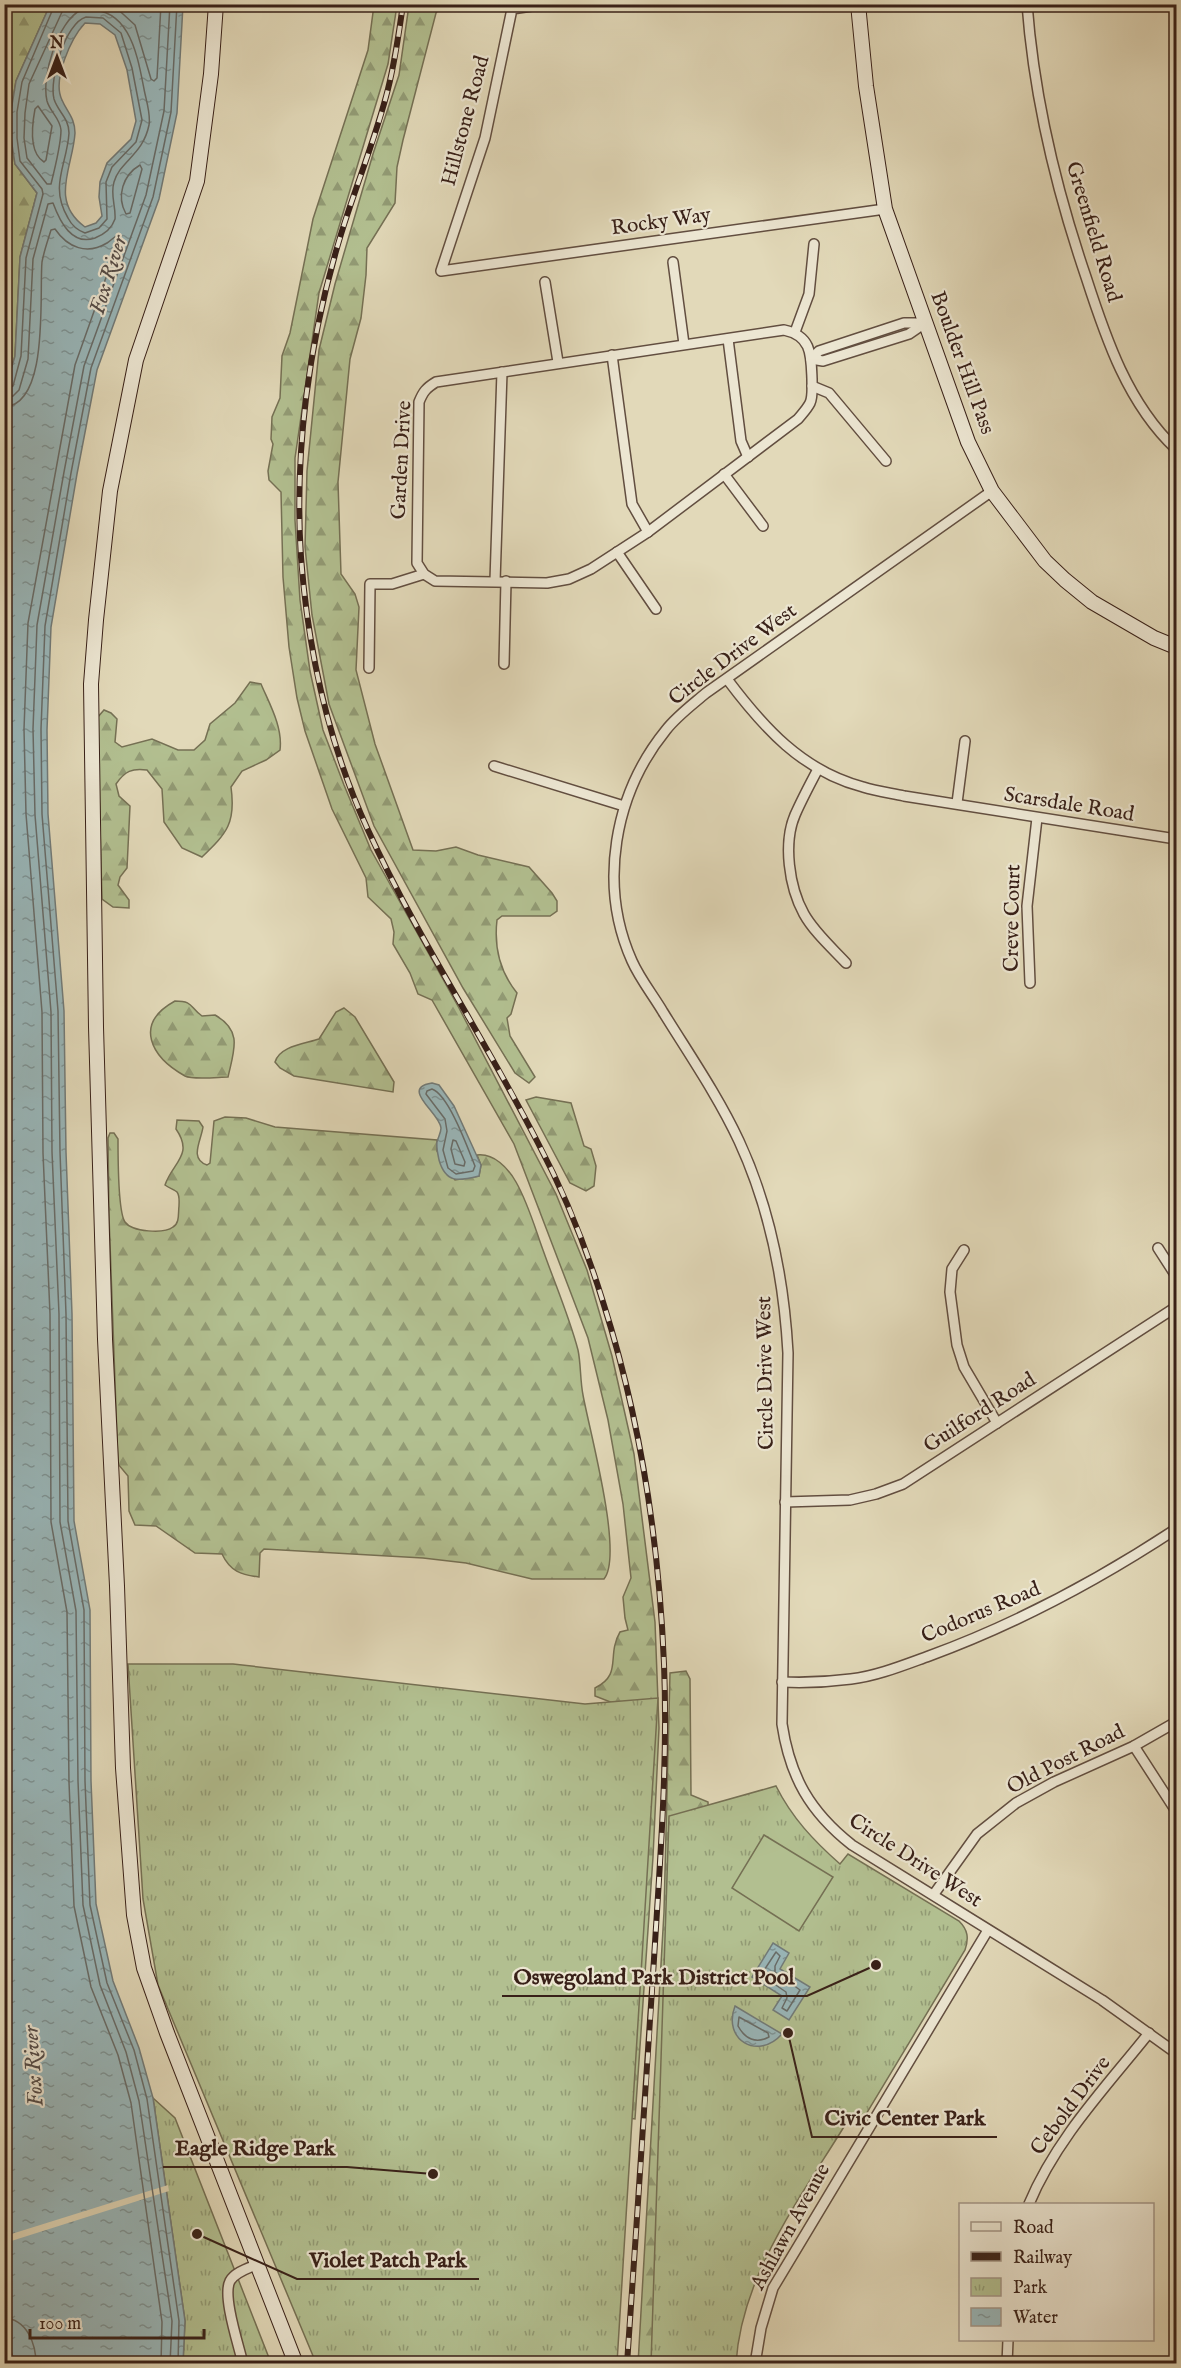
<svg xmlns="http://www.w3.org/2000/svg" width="1181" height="2368" viewBox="0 0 1181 2368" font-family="'IM FELL English',serif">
<defs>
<pattern id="forest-firs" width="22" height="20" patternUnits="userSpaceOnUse" patternTransform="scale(1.5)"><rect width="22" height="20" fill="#b2bf90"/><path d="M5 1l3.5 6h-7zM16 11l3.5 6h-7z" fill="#929b75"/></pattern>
<pattern id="park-tufts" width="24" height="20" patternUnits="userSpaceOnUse" patternTransform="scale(1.5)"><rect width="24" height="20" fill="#b2bf90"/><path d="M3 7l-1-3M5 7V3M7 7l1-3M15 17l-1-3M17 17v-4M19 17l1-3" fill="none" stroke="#929b75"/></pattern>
<pattern id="water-ripples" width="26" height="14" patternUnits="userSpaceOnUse" patternTransform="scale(1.5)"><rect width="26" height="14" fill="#99b7ba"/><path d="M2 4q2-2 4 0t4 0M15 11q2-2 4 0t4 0" fill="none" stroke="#7e9496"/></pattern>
</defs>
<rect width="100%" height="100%" fill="#e2d9b9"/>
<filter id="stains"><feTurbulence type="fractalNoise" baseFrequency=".00333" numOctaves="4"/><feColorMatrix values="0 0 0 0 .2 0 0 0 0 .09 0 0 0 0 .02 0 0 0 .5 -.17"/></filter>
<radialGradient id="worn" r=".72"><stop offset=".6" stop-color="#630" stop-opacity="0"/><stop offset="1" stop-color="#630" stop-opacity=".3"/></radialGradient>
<g fill="url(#forest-firs)" stroke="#757054" stroke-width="1.5">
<path d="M5,5H50L16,81L11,111V138L15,164L37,193L20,257L15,356L5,393Z"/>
<path d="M374,5H397L388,64L319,293L295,458V520L300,600L310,671L323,730L344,785L371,850L459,1008L556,1194L587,1270L612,1356L634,1454L655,1622L659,1728L653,1857L635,2119L621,2117L631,1710L595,1696V1688C623,1674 606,1656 620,1632L628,1630L625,1618L623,1597L631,1578L623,1504L608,1420L588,1338L514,1144L432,1000L418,994L410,973L393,944L394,932L391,919L368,897L366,878L332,809L305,731L297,698L289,647L283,577L281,492L269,480L268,471L273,444L271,439L272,417L280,398L282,356L290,333L313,219L368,50Z"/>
<path d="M409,5H441L436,13L403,140L397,167L395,203L367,248L366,275L361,318L350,359L338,482L341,574L355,594L359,607L356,670L375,744L413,850L436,851L456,847L478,855L529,867L552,893L557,901V911L550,916H502L497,920C494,946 500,972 517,993L511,1014L507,1018L510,1036L535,1077L529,1083L515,1073L463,988L374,826L329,704L312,615L305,547L307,471L319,350L335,284L373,154L399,75Z"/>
<path d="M250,682L261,684C269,703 283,727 280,750L266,760L242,771L231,787C236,823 227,833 202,857L182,848L164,822L162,789L147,770C132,768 125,771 116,784L119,796L130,806L127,868L120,877L118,885L129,900V908L113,907L102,899L97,718L104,710L111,713L117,719L115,742L122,747L152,739L178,750H194L205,740L210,724L235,703Z"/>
<path d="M175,1001C194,1001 189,1007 202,1016L215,1015C243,1031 234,1050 228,1077C219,1077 193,1080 185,1076C151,1057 133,1024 175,1001Z"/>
<path d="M344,1008L355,1017L394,1082L393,1092L294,1076L280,1068L275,1062C280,1046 304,1044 319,1039L336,1012Z"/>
<path d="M536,1097L571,1103L584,1146L591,1149L596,1166L594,1186L586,1191L570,1183L526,1100Z"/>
<path d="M225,1117L246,1118L275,1127L437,1140V1151L455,1180L479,1176L481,1165L477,1155C494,1153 508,1168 516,1182C528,1203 535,1228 543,1250C555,1284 569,1316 578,1350C581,1364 580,1380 583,1395C589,1429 624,1555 604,1579H532L466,1563L423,1558L264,1549L260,1553L259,1577C241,1575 230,1571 222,1554L195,1553L156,1526L135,1525L129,1511L128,1476L118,1464L109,1216L108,1138L110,1133H114L118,1139C118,1155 118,1212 125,1222C132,1232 164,1234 173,1227C180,1223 178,1213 179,1206C179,1202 180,1196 177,1192C175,1190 169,1188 165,1185C173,1162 194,1155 176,1129L177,1120L199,1121L203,1127C201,1141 189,1159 207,1165L210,1163L214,1121Z"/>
<path d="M686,1671L690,1679L691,1795L708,1802L709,1829L681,2363L638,2364L664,1912L670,1673Z"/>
</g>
<g fill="url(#park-tufts)" stroke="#757054" stroke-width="1.5">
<path d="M128,1664H233L585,1704L658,1698L617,2363H316L158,1985L143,1899Z"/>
<path d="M776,1786C792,1818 814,1841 840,1864L848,1854L959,1921C968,1930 969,1938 965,1950L865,2116L857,2119L850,2117C804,2193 742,2272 736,2363L651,2364L669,1816Z"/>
<path d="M153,2098L175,2118L271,2363H183L185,2321Z"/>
</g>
<path fill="#b2bf90" stroke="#757054" stroke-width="1.5" d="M764,1835L833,1877L799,1931L732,1888Z"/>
<g fill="url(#water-ripples)" stroke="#727b79" stroke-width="1.5" fill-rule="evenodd">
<path d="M50,5H183L177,113L159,199L97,370L77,474L51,627L47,730L48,814L64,1011L66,1152L72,1314L74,1521L90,1610L91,1781L96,1904L113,1981L139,2048L153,2098L185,2321L183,2363H15L5,2333L4,393L15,356L20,257L37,193L15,164L11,138V111L16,81ZM85,23L100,24L115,35L127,70L136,121L131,139L107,163L100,182L99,197L102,216L96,223L85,227C49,201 73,167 75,133C75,118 67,112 62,100C52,80 71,38 85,23Z"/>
<path d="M432,1083L439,1085L454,1106L481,1165L479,1176C459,1181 446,1184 439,1160C438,1154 436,1148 437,1142C438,1137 441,1133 441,1128C440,1113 399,1088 432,1083Z"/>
<path d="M773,1943L789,1953L780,1969L810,1987L789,2020L773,2010L782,1996L752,1977Z"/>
<path d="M735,2006L782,2034C758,2061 722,2040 735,2006Z"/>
</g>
<path fill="#e2d9b9" d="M168,2185L169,2191L5,2243V2236Z"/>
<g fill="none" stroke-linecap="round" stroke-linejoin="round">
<g stroke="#686c69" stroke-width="1.5">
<path d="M112,4L135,25L151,79L154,81L157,78L161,4"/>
<path d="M170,4L164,111L146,195L84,366L64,472L37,625L33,729L35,815L51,1012L52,1152L59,1314L60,1522L76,1611L78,1781L83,1905L100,1985L126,2052L139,2101L172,2321L170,2364"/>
<path d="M177,4L171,112L153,197L91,368L71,473L45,626L41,729L42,814L58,1011L60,1152L66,1314L68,1521L84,1610L85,1781L90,1905L107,1983L134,2050L147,2099L179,2321L178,2364"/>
<path d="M86,17L103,18L121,33L132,68L142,120L136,142L112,167L106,182L107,219L99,228L85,233C77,230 72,226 68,218C49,186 67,165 69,133C69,118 58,112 54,99C49,80 65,23 86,17Z"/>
<path d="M38,106L52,126L46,160L44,162C29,153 32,125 35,109Z"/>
<path d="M140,165L142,169L130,213L126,214C116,196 123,175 140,165Z"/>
<path d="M4,390L13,386L21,356L26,258L43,194L42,189L20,161L17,138V112L22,82L55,4"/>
<path d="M4,398L13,396L19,390L28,359L33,259L48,204L53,203C60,222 72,246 95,238C105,234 112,228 115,219C116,206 110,195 114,182C120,161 143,155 149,125C151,114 146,100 144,89C137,53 129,4 81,10C58,21 41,76 47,101C50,112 60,118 61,130C61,141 54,172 51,184H47L27,158L24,138L25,113L29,84L62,12L63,4"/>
<path d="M4,407C50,405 39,293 42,262C44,251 48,240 51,230L55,229C68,248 87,255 107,243C112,240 114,236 119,235L120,238L75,365L28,623L24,729L26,814L42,1012L43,1153L50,1314L51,1522L67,1612L69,1782L74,1906L91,1987L118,2055L131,2103L162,2322L161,2364"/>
<path d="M432,1089C449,1095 468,1149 475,1166L473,1171L456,1174L448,1168L443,1150L447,1131L445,1119L426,1094L427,1091Z"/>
<path d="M453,1140L456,1141L465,1162L464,1166L455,1164L451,1149Z"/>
<path d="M776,1952L780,1956L775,1966V1972L800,1990L787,2011L782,2008L787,1998L786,1992L761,1975Z"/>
<path d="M739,2017L768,2033L769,2037C756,2044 745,2039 738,2026Z"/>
<path d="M4,2318C27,2319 36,2344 36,2364"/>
</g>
<defs>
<g id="street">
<path d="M545,4L512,9L485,138L441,271L885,209"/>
<path d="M1027,4C1034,97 1056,189 1086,277C1106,339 1128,404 1176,449"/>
<path d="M673,262L684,344"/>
<path d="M545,282L558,362"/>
<path d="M784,330C812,336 811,355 812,379C812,386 813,397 810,403C807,409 802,414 798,419L648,532L591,569L569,579L547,583L435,581L424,574L417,563L419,402C423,392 426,388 436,382Z"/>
<path d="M795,332L809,294L814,244"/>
<path d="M728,339L741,441L748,457"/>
<path d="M612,355L632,504L648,532"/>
<path d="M811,359L819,351L904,323H925"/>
<path d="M811,359L823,361L909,334L925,323"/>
<path d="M812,386L829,393L886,461"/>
<path d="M724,474L763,526"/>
<path d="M992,491L706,693C692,705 677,716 666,730C614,794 598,885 632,961C640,979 653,995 663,1012C689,1054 718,1096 739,1141C770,1208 784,1280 788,1353L782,1724C790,1777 810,1812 852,1845L1102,2000L1176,2053"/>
<path d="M617,552L656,609"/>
<path d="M495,581L502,372"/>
<path d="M504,664L506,581"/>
<path d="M369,668L370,584H392L424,574"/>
<path d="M727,679C763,727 802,771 863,787C876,791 890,793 904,796L1176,839"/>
<path d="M494,766L624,806"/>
<path d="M818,769C810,784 802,799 795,815C783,843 789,887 804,914C814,932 832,948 846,963"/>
<path d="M957,803L965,741"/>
<path d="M1030,983L1027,906L1037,818"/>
<path d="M1158,1248L1176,1276"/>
<path d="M964,1250L952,1269L950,1292L957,1345L964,1367L997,1423"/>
<path d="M785,1502L850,1500L876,1494L903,1484L1176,1307"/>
<path d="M782,1682C805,1683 828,1682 851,1679C877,1676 904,1665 929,1656C1019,1623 1097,1581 1176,1529"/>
<path d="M1134,1746L1176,1811"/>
<path d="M934,1894L977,1834L1016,1803L1054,1782L1134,1746L1176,1722"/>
<path d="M1029,2204C1056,2139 1106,2087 1149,2033"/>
<path d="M1176,2354V2309"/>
<path d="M243,2364C239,2346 222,2296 230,2281C235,2272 249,2268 258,2264"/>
<path d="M755,2364L761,2328L773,2288L988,1930"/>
<path d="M1007,2364L1008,2340"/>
</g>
<g id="secondary">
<path d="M216,4L211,74L197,181L136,360L110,491L96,620L91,684L96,1027L105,1339L117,1586L123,1768L134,1915L144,1968L167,2033L296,2364"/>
<path d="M858,4L866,86L885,209L968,442L992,491L1045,561L1065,580L1092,602L1154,638L1176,647"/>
</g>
</defs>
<use href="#street" stroke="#624e40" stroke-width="12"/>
<use href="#secondary" stroke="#382018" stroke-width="16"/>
<use href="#street" stroke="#ece6d2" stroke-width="9"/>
<use href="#secondary" stroke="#ece6d2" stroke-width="14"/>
<defs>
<path id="rail" d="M403,4C399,33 395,61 388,89C375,141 354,190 339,241C309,342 294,452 301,557C308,651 328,743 368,830C417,938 484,1037 538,1143C565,1194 586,1247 603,1302C640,1418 659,1542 664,1664C668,1762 660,1861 654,1959C646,2094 636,2229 627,2364"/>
</defs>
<use href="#rail" stroke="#382018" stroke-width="6"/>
<use href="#rail" stroke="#ece6d2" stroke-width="4" stroke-dasharray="11" stroke-linecap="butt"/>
</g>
<g text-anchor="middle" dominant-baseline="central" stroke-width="4.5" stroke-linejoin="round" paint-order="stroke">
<g font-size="21" fill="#382018" stroke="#ece6d2">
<text transform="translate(466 121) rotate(-75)">Hillstone Road</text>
<text transform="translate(661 222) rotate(-8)">Rocky Way</text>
<text transform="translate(1093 232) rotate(73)">Greenfield Road</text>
<text transform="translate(962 363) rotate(70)">Boulder Hill Pass</text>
<text transform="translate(402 460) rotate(-87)">Garden Drive</text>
<text transform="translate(733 655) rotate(-37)">Circle Drive West</text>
<text transform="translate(1069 805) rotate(9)">Scarsdale Road</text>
<text transform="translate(1013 918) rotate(-89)">Creve Court</text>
<text transform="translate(766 1373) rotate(-91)">Circle Drive West</text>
<text transform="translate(980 1413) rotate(-33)">Guilford Road</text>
<text transform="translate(981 1613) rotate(-23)">Codorus Road</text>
<text transform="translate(1066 1760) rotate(-27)">Old Post Road</text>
<text transform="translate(915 1861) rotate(33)">Circle Drive West</text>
<text transform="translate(1071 2106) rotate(-53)">Cebold Drive</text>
<text transform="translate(791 2227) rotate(-61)">Ashlawn Avenue</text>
</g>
<g font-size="22" font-style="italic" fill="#554d49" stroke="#ece6d2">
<text transform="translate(109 275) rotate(-73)">Fox River</text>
<text transform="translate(34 2066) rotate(-94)">Fox River</text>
</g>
</g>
<path fill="none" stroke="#382018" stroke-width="2" d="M876 1965L807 1996H502M788 2033L812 2137H997M433 2174L347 2167H163M197 2234L297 2279H479"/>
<g fill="#382018" stroke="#ece6d2" stroke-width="2">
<circle cx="876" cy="1965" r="6"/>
<circle cx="788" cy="2033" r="6"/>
<circle cx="433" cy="2174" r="6"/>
<circle cx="197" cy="2234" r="6"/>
</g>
<g font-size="22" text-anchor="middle" font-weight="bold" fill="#382018" stroke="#ece6d2" stroke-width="4.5" stroke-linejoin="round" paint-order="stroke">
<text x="654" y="1984">Oswegoland Park District Pool</text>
<text x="905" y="2125">Civic Center Park</text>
<text x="255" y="2155">Eagle Ridge Park</text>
<text x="388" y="2267">Violet Patch Park</text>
</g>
<rect width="1181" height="2368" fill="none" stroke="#e2d9b9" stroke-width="24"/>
<rect x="6" y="6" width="1169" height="2356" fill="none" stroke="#382018" stroke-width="3"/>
<rect x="12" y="12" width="1157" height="2344" fill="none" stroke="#382018" stroke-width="1.5"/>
<rect x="959" y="2203" width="195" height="138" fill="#ece6d2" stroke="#a49788" stroke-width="1.5"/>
<rect x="971" y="2222" width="30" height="9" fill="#ece6d2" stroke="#a49788" stroke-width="1.5"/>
<text x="1013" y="2233" font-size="18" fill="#382018">Road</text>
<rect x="971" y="2252" width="30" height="9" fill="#382018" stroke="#a49788" stroke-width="1.5"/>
<text x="1013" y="2263" font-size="18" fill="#382018">Railway</text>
<rect x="971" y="2278" width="30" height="18" fill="url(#park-tufts)" stroke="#a49788" stroke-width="1.5"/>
<text x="1013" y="2293" font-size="18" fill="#382018">Park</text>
<rect x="971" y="2308" width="30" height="18" fill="url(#water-ripples)" stroke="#a49788" stroke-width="1.5"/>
<text x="1013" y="2323" font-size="18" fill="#382018">Water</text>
<g transform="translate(57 57)" stroke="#ece6d2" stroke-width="4.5" paint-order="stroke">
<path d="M0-4.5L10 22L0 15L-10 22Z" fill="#382018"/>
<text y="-9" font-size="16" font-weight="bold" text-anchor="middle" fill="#382018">N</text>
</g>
<path d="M30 2329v9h174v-9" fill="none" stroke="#382018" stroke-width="3"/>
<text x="39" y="2329" font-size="18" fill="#382018" stroke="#ece6d2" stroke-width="4.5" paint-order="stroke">100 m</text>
<rect width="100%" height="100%" filter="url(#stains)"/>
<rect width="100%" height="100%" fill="url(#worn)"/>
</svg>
